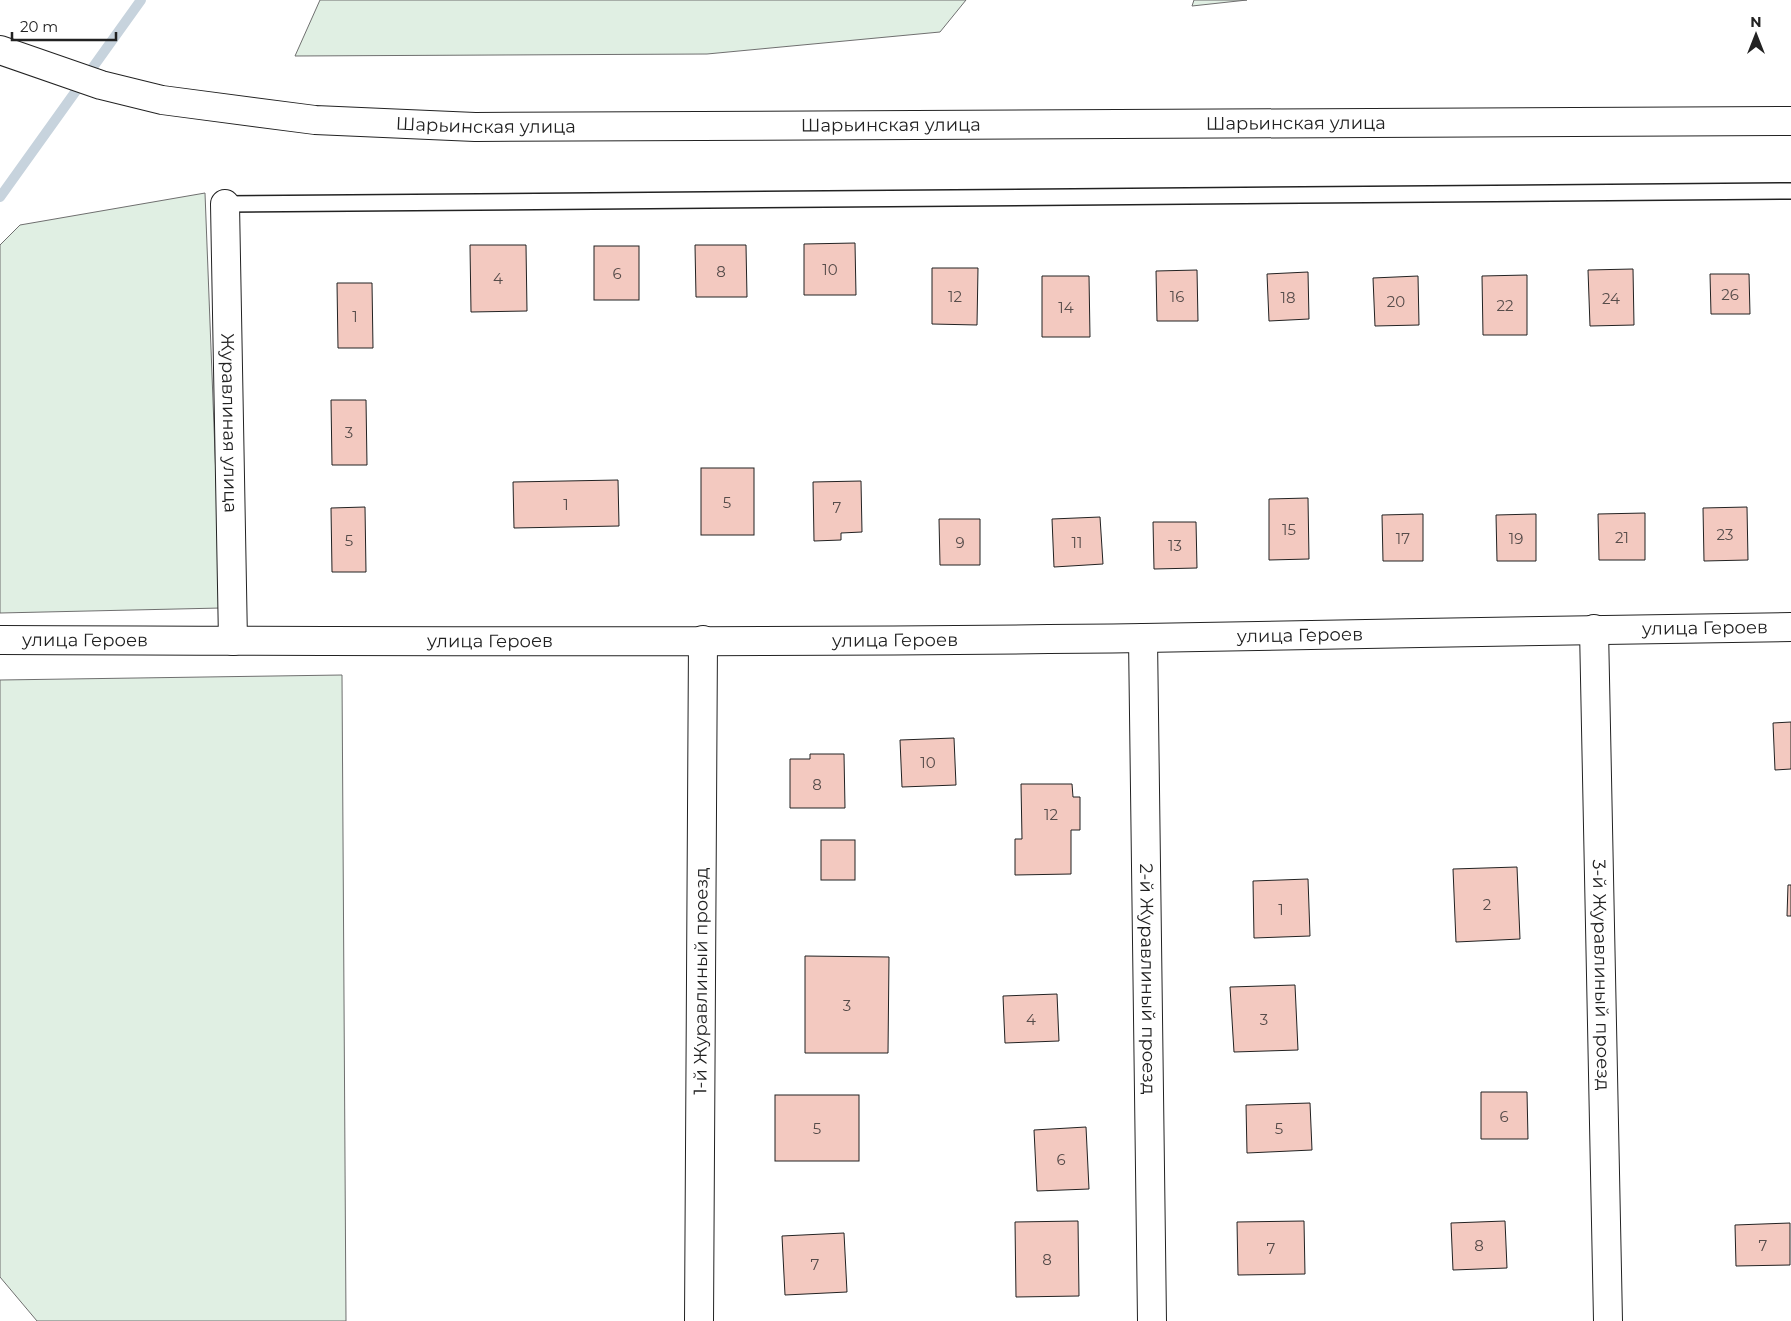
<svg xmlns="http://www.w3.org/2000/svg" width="1791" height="1321" viewBox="0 0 1791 1321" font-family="Montserrat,sans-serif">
<rect width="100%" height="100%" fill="#fff"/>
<g fill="#e0efe3" stroke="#6f6f6f">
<path d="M320,0H966L940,32L707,54L295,56Z"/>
<path d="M1194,0H1247L1192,6Z"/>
<path d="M205,193L221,608L0,613V245L20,225Z"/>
<path d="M342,675L346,1321H37L0,1277V680Z"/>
</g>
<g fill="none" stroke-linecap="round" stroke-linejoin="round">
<path stroke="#c7d3dd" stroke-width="10" d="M0,197L141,0"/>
</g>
<g fill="#f3c9c0" stroke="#222">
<path d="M855,243L856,295H804V244Z"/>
<path d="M470,245H526L527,311L471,312Z"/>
<path d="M695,245H746L747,297H696Z"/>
<rect x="594" y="246" width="45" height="54"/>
<path d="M932,268H978L977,325L932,324Z"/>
<path d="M1633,269L1634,325L1590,326L1588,270Z"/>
<path d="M1197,270L1198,321H1157L1156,271Z"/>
<path d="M1308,272L1309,319L1269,321L1267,274Z"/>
<path d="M1710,274H1749L1750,314H1711Z"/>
<path d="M1527,275V335H1483L1482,276Z"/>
<path d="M1042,276H1089L1090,337H1042Z"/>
<path d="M1418,276L1419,325L1375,326L1373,278Z"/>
<path d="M337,283H372L373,348H338Z"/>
<path d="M331,400H366L367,465H332Z"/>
<rect x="701" y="468" width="53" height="67"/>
<path d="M618,480L619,526L514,528L513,482Z"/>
<path d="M861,481L862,532L841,533V540L814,541L813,482Z"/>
<path d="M1308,498L1309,559L1269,560V499Z"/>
<path d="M365,507L366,572H332L331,508Z"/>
<path d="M1747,507L1748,560L1704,561L1703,508Z"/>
<path d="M1645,513V560H1599L1598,514Z"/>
<path d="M1423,514V561H1383L1382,515Z"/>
<path d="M1536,514V561H1497L1496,515Z"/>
<path d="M1100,517L1103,564L1054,567L1052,519Z"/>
<path d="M939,519H980V565H940Z"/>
<path d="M1153,522H1196L1197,568L1154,569Z"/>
<path d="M1791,722V769L1775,770L1773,723Z"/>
<path d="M954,738L956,785L902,787L900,740Z"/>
<path d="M810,754H844L845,808H790V759H810Z"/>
<path d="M1021,784H1072L1073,797H1080V830H1071V874L1015,875V839H1022Z"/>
<rect x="821" y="840" width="34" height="40"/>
<path d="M1517,867L1520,939L1456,942L1453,869Z"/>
<path d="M1308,879L1310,936L1254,938L1253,881Z"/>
<path d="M1788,885H1791V916H1787Z"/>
<path d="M805,956L889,957L888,1053H805Z"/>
<path d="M1295,985L1298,1050L1234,1052L1230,987Z"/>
<path d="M1057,994L1059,1041L1005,1043L1003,996Z"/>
<path d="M1481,1092H1527L1528,1139H1481Z"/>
<rect x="775" y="1095" width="84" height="66"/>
<path d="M1310,1103L1312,1150L1247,1153L1246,1105Z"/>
<path d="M1086,1127L1089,1189L1037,1191L1034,1130Z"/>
<path d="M1078,1221L1079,1296L1016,1297L1015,1222Z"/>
<path d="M1304,1221L1305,1274L1238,1275L1237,1222Z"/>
<path d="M1505,1221L1507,1268L1453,1270L1451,1223Z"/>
<path d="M1790,1223V1265L1736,1266L1735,1225Z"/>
<path d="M844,1233L847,1292L785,1295L782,1236Z"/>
</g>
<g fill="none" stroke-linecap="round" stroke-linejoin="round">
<defs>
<path id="lane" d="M225,204L1791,191"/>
<g id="street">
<path id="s1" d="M0,50L101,85L162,100L315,120L475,127L1791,121"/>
<path id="s2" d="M225,204L233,641"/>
<path id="s3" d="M1594,629L1608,1321"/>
<path id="s4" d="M1143,638L1152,1321"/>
<path id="s5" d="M0,640C381,641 762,643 1143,638C1359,635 1575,629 1791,627"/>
<path id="s6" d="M699,1321L703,640"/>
</g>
</defs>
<use href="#lane" stroke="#222" stroke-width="18"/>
<use href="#street" stroke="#222" stroke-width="30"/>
<use href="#lane" stroke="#fff" stroke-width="15"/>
<use href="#street" stroke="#fff" stroke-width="28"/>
</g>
<g text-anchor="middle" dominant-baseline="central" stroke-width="4" stroke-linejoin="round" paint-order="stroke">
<g font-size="15" fill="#564c4a">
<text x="830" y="269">10</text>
<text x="721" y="271">8</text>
<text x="617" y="273">6</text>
<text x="498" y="278">4</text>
<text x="1730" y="294">26</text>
<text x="955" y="296">12</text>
<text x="1177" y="296">16</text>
<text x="1288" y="297">18</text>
<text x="1611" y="298">24</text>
<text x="1396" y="301">20</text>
<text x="1505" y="305">22</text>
<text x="1066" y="307">14</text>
<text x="355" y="316">1</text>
<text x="349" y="432">3</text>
<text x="727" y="502">5</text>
<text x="566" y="504">1</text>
<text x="837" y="507">7</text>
<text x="1289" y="529">15</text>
<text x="1725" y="534">23</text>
<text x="1622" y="537">21</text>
<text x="1403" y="538">17</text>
<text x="1516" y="538">19</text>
<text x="349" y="540">5</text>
<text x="960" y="542">9</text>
<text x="1077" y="542">11</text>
<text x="1175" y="545">13</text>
<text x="928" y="762">10</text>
<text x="817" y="784">8</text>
<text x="1051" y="814">12</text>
<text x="1487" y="904">2</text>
<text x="1281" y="909">1</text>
<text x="847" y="1005">3</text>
<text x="1031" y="1019">4</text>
<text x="1264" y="1019">3</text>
<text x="1504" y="1116">6</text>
<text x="817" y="1128">5</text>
<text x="1279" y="1128">5</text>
<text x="1061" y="1159">6</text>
<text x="1479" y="1245">8</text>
<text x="1763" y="1245">7</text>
<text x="1271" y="1248">7</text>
<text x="1047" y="1259">8</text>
<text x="815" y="1264">7</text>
</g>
<g font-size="18" fill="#222" stroke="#fff">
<text stroke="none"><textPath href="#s1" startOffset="1305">Шарьинская улица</textPath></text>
<text stroke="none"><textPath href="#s1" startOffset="495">Шарьинская улица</textPath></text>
<text stroke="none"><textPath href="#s1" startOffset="900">Шарьинская улица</textPath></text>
<text stroke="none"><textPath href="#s2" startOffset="219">Журавлиная улица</textPath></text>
<text stroke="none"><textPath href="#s5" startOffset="1705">улица Героев</textPath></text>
<text stroke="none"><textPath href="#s5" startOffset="1300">улица Героев</textPath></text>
<text stroke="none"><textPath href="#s5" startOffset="895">улица Героев</textPath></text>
<text stroke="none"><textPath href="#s5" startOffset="85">улица Героев</textPath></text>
<text stroke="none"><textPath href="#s5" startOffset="490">улица Героев</textPath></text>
<text stroke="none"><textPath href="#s3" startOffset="346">3-й Журавлиный проезд</textPath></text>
<text stroke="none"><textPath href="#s4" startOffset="341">2-й Журавлиный проезд</textPath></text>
<text stroke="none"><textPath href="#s6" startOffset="340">1-й Журавлиный проезд</textPath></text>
</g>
</g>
<g transform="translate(1756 35)" stroke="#ffffff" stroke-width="4" paint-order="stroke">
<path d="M0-4L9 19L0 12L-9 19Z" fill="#222222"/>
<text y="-8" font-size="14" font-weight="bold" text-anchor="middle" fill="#222222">N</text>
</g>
<path d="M12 32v8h104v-8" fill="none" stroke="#222222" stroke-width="2.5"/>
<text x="20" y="32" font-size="15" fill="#222222" stroke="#ffffff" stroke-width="4" paint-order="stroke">20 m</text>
</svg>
